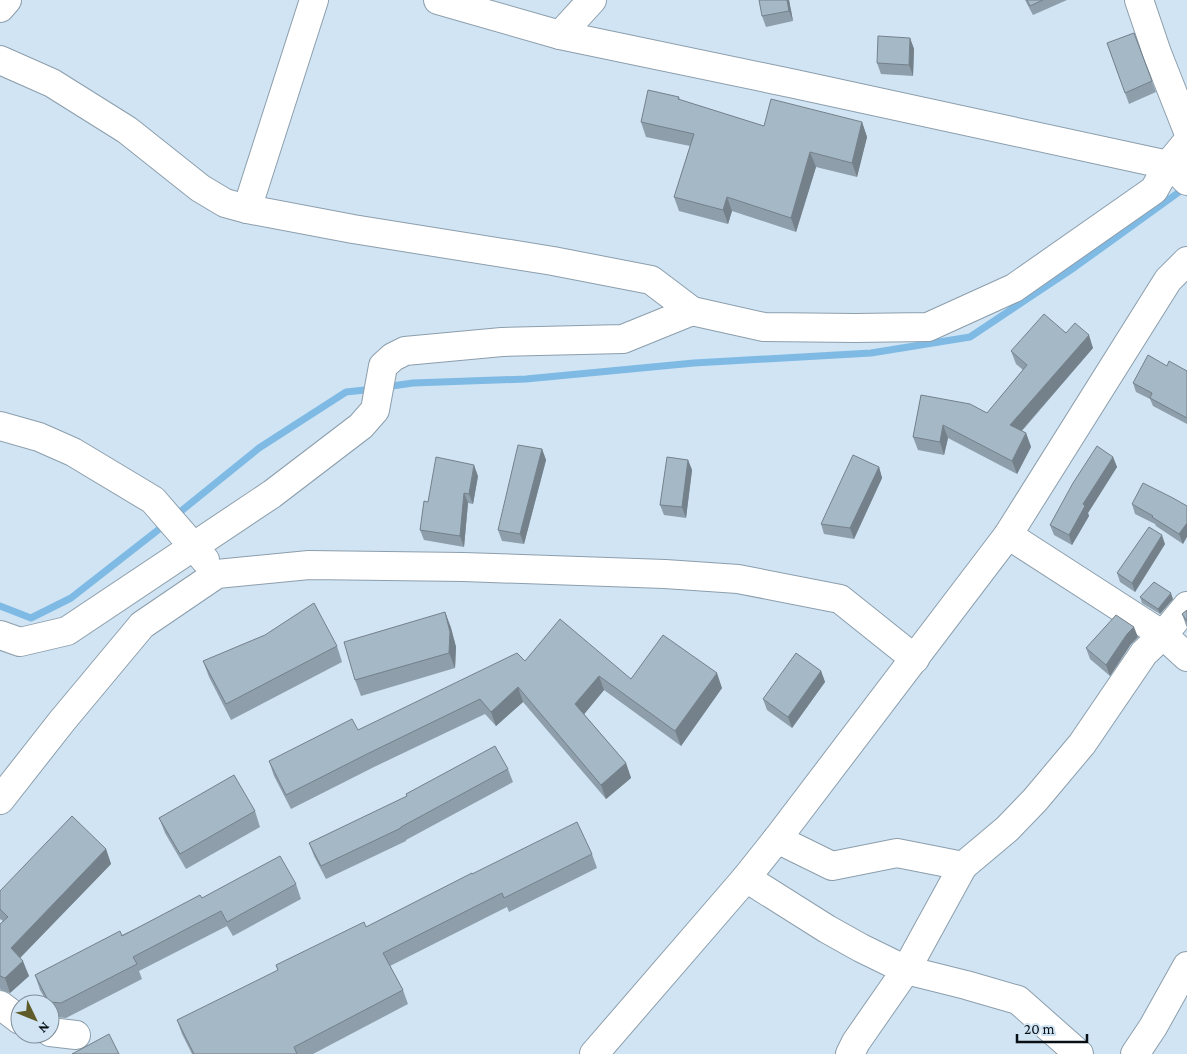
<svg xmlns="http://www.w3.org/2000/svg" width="1187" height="1054" viewBox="0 0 1187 1054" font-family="'Crimson Pro',serif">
<rect width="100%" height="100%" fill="#d0e4f3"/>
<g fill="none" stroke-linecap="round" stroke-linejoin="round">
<g stroke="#7fbae5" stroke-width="7">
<path d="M385,387L413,383L526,379L694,363L871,353L970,337L1075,267L1186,187"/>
<path d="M175,516L259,448L346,392L374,389"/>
<path d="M0,606L31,618L71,598L167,523"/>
</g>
<defs>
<g id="minor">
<path d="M438,0L560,35L795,84L1168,165L1178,172L1187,181"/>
<path d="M1139,0L1157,53L1187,129"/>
<path d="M0,8L7,0"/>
<path d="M560,35L592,0"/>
<path d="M0,60L52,83L127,130L200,188L225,203L247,209L353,229L553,261L651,280L692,311L764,327L855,328L928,327L1014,288L1154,190L1168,165L1187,142"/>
<path d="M247,209L314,0"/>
<path d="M0,426L39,437L73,452L153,500L205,560"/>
<path d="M1008,535L1163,635L1187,657"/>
<path d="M0,635L20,642L67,631L272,494L361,426L375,410L383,366L393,357L405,351L502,342L623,339L692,311"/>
<path d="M0,800L62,721L142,625L217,574L309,565L463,567L665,574L738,579L840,599L915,659"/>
<path d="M777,839L832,866L897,853L963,866"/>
<path d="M746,878L827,929L861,948L906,970L966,985L1018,1000L1079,1054"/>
<path d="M0,1005L20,1020"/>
<path d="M50,1032L76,1035"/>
<path d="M594,1054L746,878L777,839L1008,535L1168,280L1187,261"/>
<path d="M850,1054L856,1042L906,970L963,866L1007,829L1035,800L1082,744L1144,653L1163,635L1187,606"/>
<path d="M1135,1054L1153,1027L1187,966"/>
</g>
</defs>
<use href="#minor" stroke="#8c9eac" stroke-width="30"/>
<use href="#minor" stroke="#fff" stroke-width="28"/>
</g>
<g fill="#8e9eaa">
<path d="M789,0L793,21L766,27L762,16Z"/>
<path d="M1025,0H1067L1033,15Z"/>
<path d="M1134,33L1156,92L1129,104L1107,43Z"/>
<path d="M910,38L914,49L913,76L881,74L877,63Z"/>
<path d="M679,97L680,100L764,126L862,122L867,137L857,177L816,167L796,232L732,211L728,224L679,211L674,197L690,146L646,137L641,122Z"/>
<path d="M1066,333L1093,348L1022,431L1026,433L1031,447L1017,474L948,438L944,455L918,450L913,437L921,395L987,413L1023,370L1016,364L1011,351Z"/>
<path d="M1167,366L1187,371V424L1153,406L1150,399L1136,392L1133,383Z"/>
<path d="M542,449L546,460L524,544L502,541L498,530Z"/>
<path d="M1113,457L1117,467L1088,513L1089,516L1072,545L1054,535L1050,525Z"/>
<path d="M688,460L692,470L686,518L664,515L660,505Z"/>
<path d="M879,467L882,478L854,539L824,534L821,524Z"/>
<path d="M478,476L473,504L468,503L464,547L424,540L420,530L428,502Z"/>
<path d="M1132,504L1187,506L1183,544L1156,526L1155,524L1135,514Z"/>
<path d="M1165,544L1135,592L1120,582L1117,573Z"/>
<path d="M1140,597L1173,599L1160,614L1142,603Z"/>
<path d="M1187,610V628L1182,614Z"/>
<path d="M445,612L451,628L456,647L455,668L361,696L355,680Z"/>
<path d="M1138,637L1131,644L1110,676L1090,659L1086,648Z"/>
<path d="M337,646L342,662L231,720L209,677L203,661Z"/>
<path d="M525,661L631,679L722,688L681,746L604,690L584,714L626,763L631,778L606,799L523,702L496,726L485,714L374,767L291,809L274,776L269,761L358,730Z"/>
<path d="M821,671L825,682L792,728L767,710L763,699Z"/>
<path d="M508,769L513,782L406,840V841L326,879L314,856L309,843Z"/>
<path d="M255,811L260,827L186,869L165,833L159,818Z"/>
<path d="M106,849L111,864L20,958L29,976L10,993L1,990L0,989V924L3,921L0,919V891Z"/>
<path d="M592,854L597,868L509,912L507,907L390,966L403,990L408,1004L313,1054H192L182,1034L177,1020L278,971L276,965L366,927L472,874Z"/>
<path d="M296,884L301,899L233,936L227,926L139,971L142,979L66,1018L54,1017L50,1009V1004H48L40,990L35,975L202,898Z"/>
</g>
<g fill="#74818b">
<path d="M787,0H789L793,21L789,11Z"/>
<path d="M910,38L914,49L913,76L909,65Z"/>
<path d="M862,122L867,137L857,177L852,163Z"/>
<path d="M810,152L816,167L796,232L791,218Z"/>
<path d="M727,197L732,211L728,224L723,210Z"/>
<path d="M1089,335L1093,348L1015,438L1010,425Z"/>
<path d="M943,425L948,438L944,455L940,442Z"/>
<path d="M1026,433L1031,447L1017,474L1012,461Z"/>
<path d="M542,449L546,460L524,544L520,534Z"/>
<path d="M1113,457L1117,467L1088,513L1089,516L1072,545L1069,535L1083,504Z"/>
<path d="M688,460L692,470L686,518L682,507Z"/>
<path d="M474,465L478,476L473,504L469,494Z"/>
<path d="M879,467L882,478L854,539L850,528Z"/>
<path d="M464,493L468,503L464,547L460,536Z"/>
<path d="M1187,523V537L1183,544L1179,534Z"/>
<path d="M1162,535L1165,544L1135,592L1132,583Z"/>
<path d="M1171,593L1173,599L1160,614L1158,609Z"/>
<path d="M445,612L451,628L456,647L455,668L449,653Z"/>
<path d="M1134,627L1138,637L1131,644L1110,676L1106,665L1127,634Z"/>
<path d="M821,671L825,682L792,728L788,717Z"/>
<path d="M717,673L722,688L681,746L675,731Z"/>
<path d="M599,676L604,690L581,718L575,704Z"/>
<path d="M518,687L523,702L496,726L491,712Z"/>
<path d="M626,763L631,778L606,799L601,785Z"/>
<path d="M106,849L111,864L16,962L11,948Z"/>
<path d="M23,961L29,976L10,993L5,978Z"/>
</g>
<g fill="#a5b8c6" stroke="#74818b">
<path d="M759,0H787L789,11L762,16Z"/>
<path d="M1027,0H1043L1030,6Z"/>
<path d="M1134,33L1152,81L1125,93L1107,43Z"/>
<path d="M878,36L910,38L909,65L877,63Z"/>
<path d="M648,90L679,97L678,99L764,126L771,99L862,122L852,163L810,152L791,218L727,197L723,210L674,197L694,134L641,122Z"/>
<path d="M1044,314L1066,333L1075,323L1089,335L1010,425L1026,433L1012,461L943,425L940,442L913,437L921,395L970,404L987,413L1027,365L1011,351Z"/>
<path d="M1148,355L1167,366L1169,361L1187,371V418L1150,398L1152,393L1133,383Z"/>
<path d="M518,445L542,449L520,534L498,530Z"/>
<path d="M1097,446L1113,457L1083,504L1085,506L1069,535L1050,525L1073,483Z"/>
<path d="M853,455L879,467L850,528L821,524Z"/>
<path d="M436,457L474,465L469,494L464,493L460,536L420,530L424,501L428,502Z"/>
<path d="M667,457L688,460L682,507L660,505Z"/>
<path d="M1143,483L1173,498L1187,506V523L1179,534L1152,517L1153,516L1132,504Z"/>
<path d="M1149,527L1162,535L1132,583L1117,573Z"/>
<path d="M1154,582L1171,593L1158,609L1140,597Z"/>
<path d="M314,603L337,646L226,704L203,661L265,635Z"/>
<path d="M1187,610V621L1182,614Z"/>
<path d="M445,612L450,632L449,653L355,680L344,642Z"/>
<path d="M1116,615L1134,627L1127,634L1106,665L1086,648Z"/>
<path d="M560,619L631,679L663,635L717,673L675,731L599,676L575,704L626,763L601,785L518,687L491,712L480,699L369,753L286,795L269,761L352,719L358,730L517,653L525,661Z"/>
<path d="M796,653L821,671L788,717L763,699Z"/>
<path d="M495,746L508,769L401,827V828L321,866L309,843L407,796L406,794Z"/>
<path d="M234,775L255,811L180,854L159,818Z"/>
<path d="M72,816L106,849L11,948L23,961L5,978L0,976V924L8,917L0,909V891Z"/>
<path d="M577,822L592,854L504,898L502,893L383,953L403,990L294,1047L297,1054H194L177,1020L278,970L276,965L364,922L366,927L472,873V874Z"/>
<path d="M280,856L296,884L227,922L221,911L133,957L137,964L61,1003L49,1002L35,975L120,931L122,936L200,895L202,898Z"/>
<path d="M109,1034L119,1054H72Z"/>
</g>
<g transform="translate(35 1019) rotate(133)"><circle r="24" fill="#d0e4f3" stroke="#808f9a"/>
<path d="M0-4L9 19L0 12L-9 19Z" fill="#5f5c29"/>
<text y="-8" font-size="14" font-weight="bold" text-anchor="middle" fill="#091015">N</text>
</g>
<path d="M1017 1034v8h70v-8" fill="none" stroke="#091015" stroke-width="2.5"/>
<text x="1024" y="1034" font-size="15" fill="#091015" stroke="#d0e4f3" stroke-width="4" paint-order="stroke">20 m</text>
</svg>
